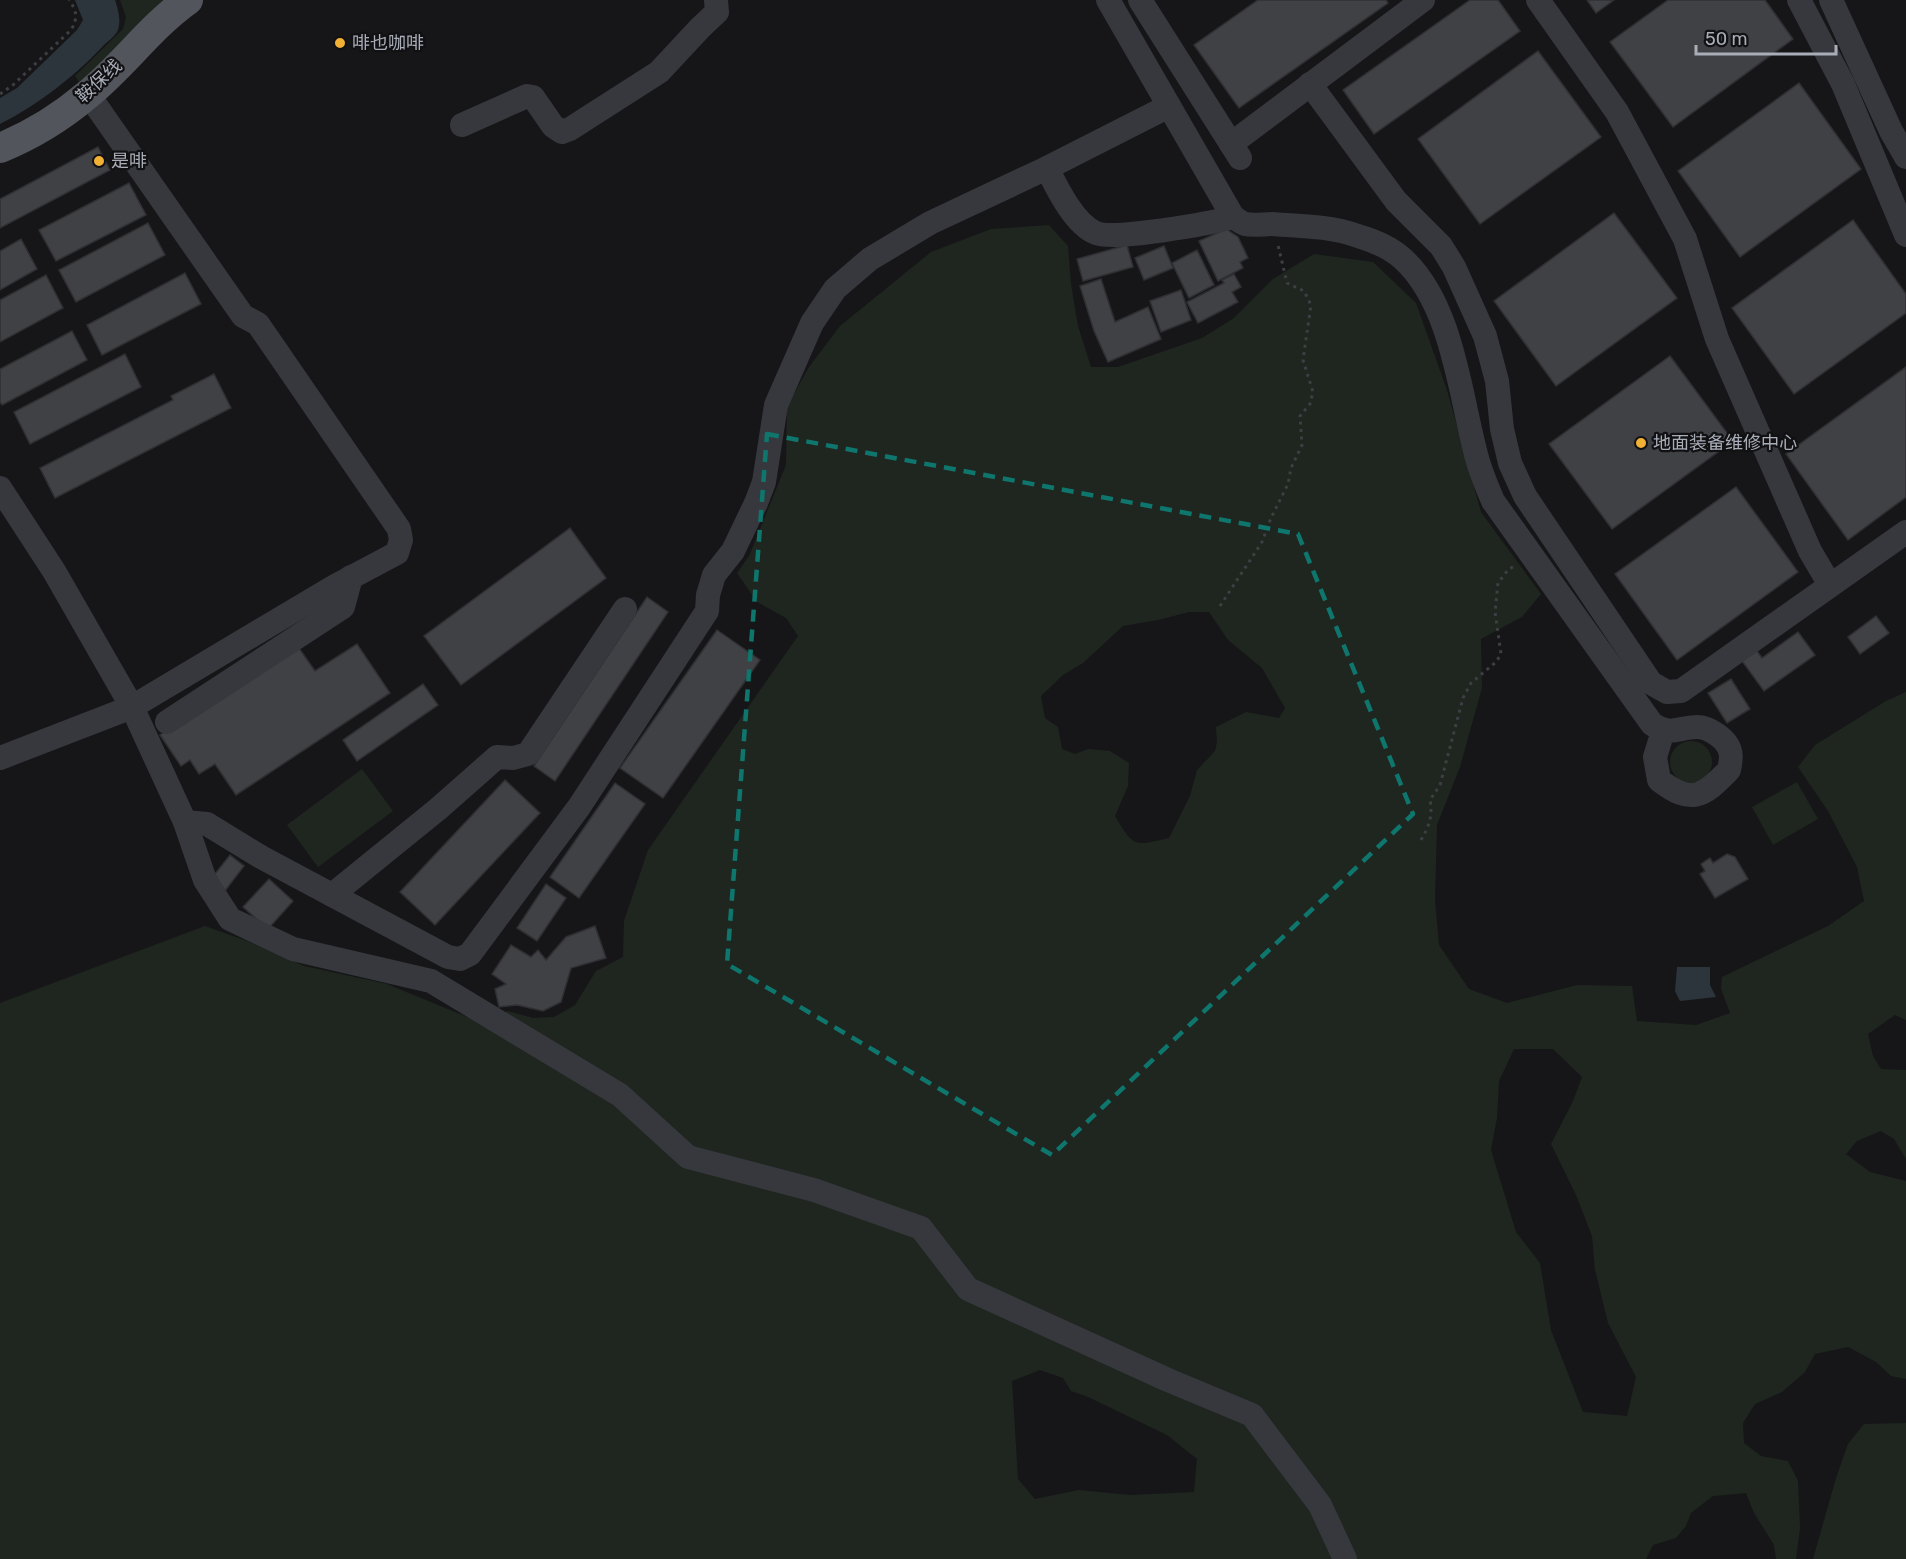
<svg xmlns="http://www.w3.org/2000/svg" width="1906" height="1559" viewBox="0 0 1906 1559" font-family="Rubik,'Noto Sans SC',sans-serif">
<rect width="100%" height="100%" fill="#161618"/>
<g fill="#1e261f" fill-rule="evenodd">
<path d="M120,0H177L85,90L75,76L123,29L126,17Z"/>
<path d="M1049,225L1068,246L1071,284L1078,326L1091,367H1118L1202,338L1234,318L1273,279L1314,254L1373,262L1416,303L1447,390L1481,512L1541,594L1522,617L1481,639L1482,688L1460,767L1437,825L1435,901L1439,945L1469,989L1507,1003L1577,985L1632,986L1637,1021L1696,1025L1730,1013L1721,989L1722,977L1828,926L1864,901L1857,867L1828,811L1798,767L1815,745L1886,701L1906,692V1020L1895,1015L1868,1034L1873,1056L1881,1069L1906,1070V1159L1894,1139L1881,1131L1857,1141L1846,1154L1870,1172L1906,1181V1379L1891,1376L1876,1362L1848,1347L1815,1354L1805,1372L1782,1392L1755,1404L1743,1423L1744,1443L1761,1456L1788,1461L1798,1481L1800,1528L1796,1559H1776L1774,1545L1754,1513L1746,1493L1713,1496L1691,1513L1686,1526L1676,1538L1653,1545L1646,1559H0V1003L205,926L247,941L304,966L387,984L477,1021L508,1011L533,1018L554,1017L575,1005L596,971L623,957L624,921L648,850L798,636L786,618L757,602L737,573L749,556L786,465L787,406L809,367L840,326L931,252L991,229ZM1189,612H1209L1228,640L1262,668L1285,708L1279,718L1246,712L1216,727L1217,742L1215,751L1197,770L1190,796L1169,838C1134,846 1134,848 1115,816L1128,786L1129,763L1110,751L1088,749L1075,754L1062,749L1058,727L1045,718L1041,696L1063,675L1083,663L1123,626L1158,620ZM1514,1049H1553L1582,1077L1573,1101L1551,1144L1576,1195L1592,1236L1595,1270L1608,1323L1636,1377L1627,1416L1583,1412L1551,1330L1540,1263L1516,1232L1491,1150L1497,1118L1499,1081ZM1040,1370L1063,1378L1071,1391L1086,1396L1167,1435L1197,1459L1194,1492L1130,1495L1079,1490L1035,1499L1018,1479L1012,1381Z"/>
<circle cx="1691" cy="762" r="21"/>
<path d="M362,769L393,811L318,867L287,825Z"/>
<path d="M1797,782L1818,819L1773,845L1752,807Z"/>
<path d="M1906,1423V1559H1813L1836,1478L1848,1444L1864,1424Z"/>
</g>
<g fill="#2c353c">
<path d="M75,0H115C118,9 122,23 117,32C114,37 108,41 104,45C75,76 38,105 0,124V98L17,88L77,30L83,20Z"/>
<path d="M1677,967H1710V985L1716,997L1680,1001L1675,991Z"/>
</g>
<g fill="#404145" stroke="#303034" stroke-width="1.5">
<path d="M1258,0H1386L1388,3L1239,108L1194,45Z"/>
<path d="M1470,0H1498L1520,31L1374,134L1343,90Z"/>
<path d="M1587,0H1614L1596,13Z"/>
<path d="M1668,0H1765L1793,39L1673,127L1610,42Z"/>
<path d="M1538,51L1601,137L1480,224L1418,139Z"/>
<path d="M1799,83L1861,169L1740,257L1678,171Z"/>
<path d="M98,147L110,170L0,228V199Z"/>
<path d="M129,183L146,215L56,261L39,230Z"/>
<path d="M1614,213L1677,298L1556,386L1494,301Z"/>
<path d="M1853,220L1906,294V313L1794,394L1732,308Z"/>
<path d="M148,223L165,255L76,302L59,270Z"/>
<path d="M1226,229L1238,237L1248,258L1240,262L1243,268L1218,281L1199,241Z"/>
<path d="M21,239L37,269L0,290V251Z"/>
<path d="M1127,245L1133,267L1083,281L1077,259Z"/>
<path d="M1164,246L1173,268L1144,280L1135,258Z"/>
<path d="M1197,250L1214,285L1189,298L1172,263Z"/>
<path d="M185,273L201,304L102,355L87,325Z"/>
<path d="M1234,274L1241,287L1232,292L1238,302L1198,323L1187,302L1224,283L1222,280Z"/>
<path d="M46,275L63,308L0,342V300Z"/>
<path d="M1101,279L1115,322L1148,307L1161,339L1108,362L1094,331L1080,286Z"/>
<path d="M1181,290L1191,320L1161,332L1150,301Z"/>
<path d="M72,331L87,360L2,405L0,402V369Z"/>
<path d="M125,354L141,387L30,444L14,412Z"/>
<path d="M1670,356L1733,441L1612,529L1549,444Z"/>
<path d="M1906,367V497L1848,540L1786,454Z"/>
<path d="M214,374L231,408L55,498L40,468L173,400L171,396Z"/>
<path d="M1736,487L1798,572L1677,660L1615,574Z"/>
<path d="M570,528L606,578L461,685L424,636Z"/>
<path d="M647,597L668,612L555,781L534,766Z"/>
<path d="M1876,616L1889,633L1860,654L1848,637Z"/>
<path d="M717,630L760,660L663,798L620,768Z"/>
<path d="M1798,632L1815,655L1764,691L1742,661L1757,651L1762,658Z"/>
<path d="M296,644L315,671L357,644L390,693L236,795L215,764L199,774L190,760L181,766L160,735Z"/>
<path d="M1731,679L1750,709L1727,723L1708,693Z"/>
<path d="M423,684L438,705L357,761L343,740Z"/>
<path d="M505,780L540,813L435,925L400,892Z"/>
<path d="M615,783L645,804L579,898L550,877Z"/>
<path d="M1727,854L1735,857L1748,879L1715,898L1700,874L1705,871L1701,864L1710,858L1713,863Z"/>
<path d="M230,855L244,866L224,892L215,874Z"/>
<path d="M269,879L293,901L268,929L243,907Z"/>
<path d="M546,884L566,898L537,941L517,928Z"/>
<path d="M595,926L606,958L571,968L561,1002L543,1011L517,1005L499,1007L495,989L506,984L492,974L511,945L531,957L538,950L546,960L566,937Z"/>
</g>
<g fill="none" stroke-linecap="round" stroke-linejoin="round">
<g stroke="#3d3f44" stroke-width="3" stroke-dasharray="3 4.5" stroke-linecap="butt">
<path d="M0,94L13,85L71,30C78,18 77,11 69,0"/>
<path d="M1220,606L1262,542L1271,518L1288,484L1291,468L1302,445L1300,416L1310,404L1313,392L1303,360L1311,305L1304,291L1287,283L1278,245"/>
<path d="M1421,840C1429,827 1433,815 1430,800L1440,785L1463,698L1471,683L1496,662L1501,654L1495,612L1498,583L1508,570L1514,566"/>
</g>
<g stroke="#37383d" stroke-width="24">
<path d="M1108,0L1233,217C1237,219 1241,223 1245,224C1253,226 1264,224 1272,224C1301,226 1331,226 1358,236C1375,241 1390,247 1403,259C1453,305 1460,396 1477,458C1481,473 1487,487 1493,501L1652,724C1673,737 1676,727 1697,727C1709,727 1727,739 1730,751C1732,756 1730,765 1729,770C1703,797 1691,805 1659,780L1655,757L1663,731"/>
<path d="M1140,0L1240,158"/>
<path d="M1538,0L1617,112L1685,239L1717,339L1810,551L1830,585"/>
<path d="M1799,0L1843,84L1906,235"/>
<path d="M1831,0L1891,131L1906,157"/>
<path d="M1310,84L1396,201L1441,246L1454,267L1485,336L1497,381L1502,429L1510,463L1525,496L1651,683L1667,692L1681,691L1906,532"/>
<path d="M462,125L527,96L533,97L553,126L562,132L570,129L659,72L700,28L717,12L716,0"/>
<path d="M1231,144L1423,0"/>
<path d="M1047,168C1057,188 1074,224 1096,233C1114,241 1212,223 1233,217"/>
<path d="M0,488L54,571L132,707L185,822L205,880L230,919L293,949L431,981L620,1095L688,1157L814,1190L921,1228L968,1289L1168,1380L1252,1415L1320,1505L1345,1559"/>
<path d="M167,722L343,607L351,577"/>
<path d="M0,758L132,707L335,586L397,553L401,540L399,529L258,324L243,316L88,94"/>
<path d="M185,822L207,824L261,857L448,957L460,959L470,954L579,807L707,611L708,595L714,575L733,551L756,503L764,482L776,405L812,323L835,289L870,259L930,223L1047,168L1169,106"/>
<path d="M332,895L438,809L497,757L513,758L528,754L625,609"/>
</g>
<path stroke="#53555c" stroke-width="30" d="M0,148C32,135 61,117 87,95C123,66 150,27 188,0"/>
</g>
<path fill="none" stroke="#0f766e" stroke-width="4.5" stroke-dasharray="12 8" stroke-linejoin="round" d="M767,434L1298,534L1413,814L1052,1155L727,964Z"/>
<g fill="#f2b134" stroke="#111113" stroke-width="2">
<circle cx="340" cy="43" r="6"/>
<circle cx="99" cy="161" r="6"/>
<circle cx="1641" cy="443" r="6"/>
</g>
<g text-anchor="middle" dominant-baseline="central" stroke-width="4.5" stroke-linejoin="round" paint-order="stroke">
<g font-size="18" fill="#a8adb8" stroke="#111113" text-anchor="start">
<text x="352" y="43">啡也咖啡</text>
<text x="111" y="161">是啡</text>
<text x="1653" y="443">地面装备维修中心</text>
</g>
<g font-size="18" fill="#a8adb8" stroke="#111113">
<text transform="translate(99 81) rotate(-43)">鞍保线</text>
</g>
</g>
<path d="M1696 45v9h140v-9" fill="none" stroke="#a8adb8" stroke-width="3"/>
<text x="1705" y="45" font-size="18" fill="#a8adb8" stroke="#111113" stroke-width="4.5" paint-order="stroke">50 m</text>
</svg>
